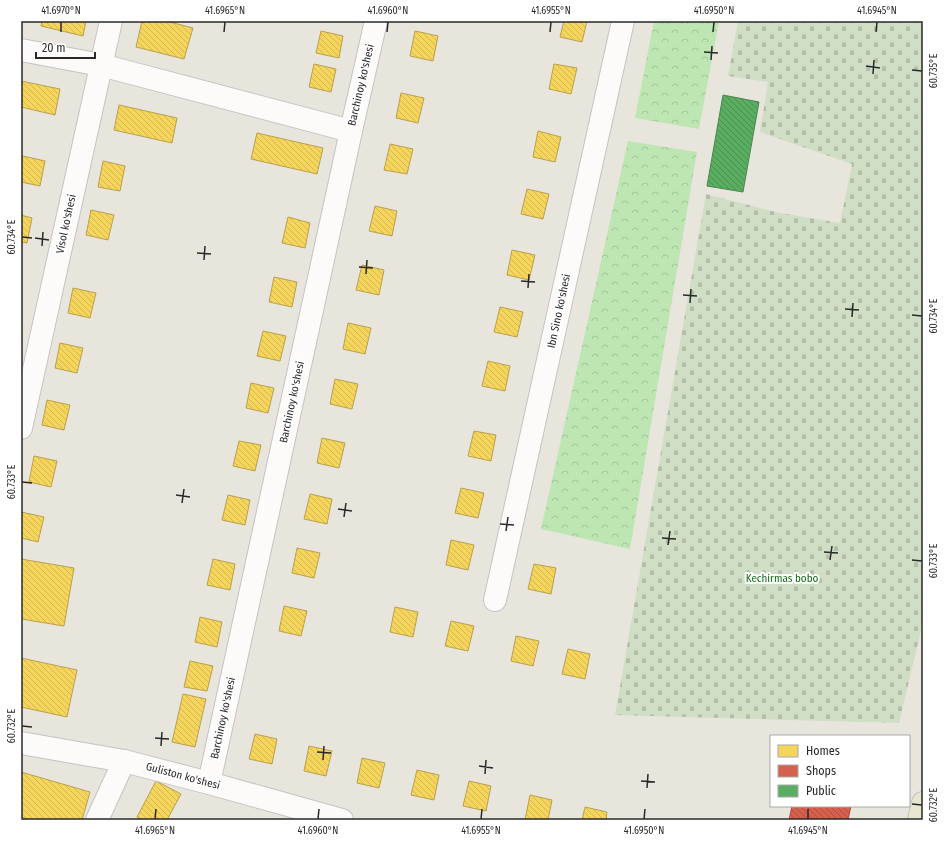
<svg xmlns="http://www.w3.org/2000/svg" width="944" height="841" viewBox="0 0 944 841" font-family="'Fira Sans Condensed',sans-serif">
<defs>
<pattern id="forest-crowns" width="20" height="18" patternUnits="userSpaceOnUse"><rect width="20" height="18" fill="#bee6b3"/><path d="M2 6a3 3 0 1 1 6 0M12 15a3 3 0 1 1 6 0" fill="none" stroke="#a3c59a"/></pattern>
<pattern id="cemetery-stones" width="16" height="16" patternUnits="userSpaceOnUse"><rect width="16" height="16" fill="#cfdec4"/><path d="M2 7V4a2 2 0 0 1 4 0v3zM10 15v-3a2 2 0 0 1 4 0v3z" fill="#b2bea8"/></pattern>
<pattern id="homes-back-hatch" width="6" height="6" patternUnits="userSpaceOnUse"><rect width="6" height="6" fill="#f6d55c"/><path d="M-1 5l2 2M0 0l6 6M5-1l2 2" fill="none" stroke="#d3b750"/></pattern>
<pattern id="shops-back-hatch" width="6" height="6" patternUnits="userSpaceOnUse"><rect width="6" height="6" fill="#d6604d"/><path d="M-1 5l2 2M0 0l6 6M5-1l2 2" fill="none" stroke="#ae4f40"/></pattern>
<pattern id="public-back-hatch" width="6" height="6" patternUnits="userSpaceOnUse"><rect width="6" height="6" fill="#5aae61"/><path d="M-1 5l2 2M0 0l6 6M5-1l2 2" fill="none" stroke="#4a8e50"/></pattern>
</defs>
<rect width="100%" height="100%" fill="#e8e5dd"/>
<g fill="url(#forest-crowns)">
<path d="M654,21H719L699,129L635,118Z"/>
<path d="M628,141L697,152L630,549L541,529Z"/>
</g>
<path fill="url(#cemetery-stones)" d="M738,21H923V622L899,723L615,715L706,194L780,213L840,223L852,164L760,132L768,82L728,76Z"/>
<g fill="url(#homes-back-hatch)" stroke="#b8a14d">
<path d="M42,21H86L83,36L41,26Z"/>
<path d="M142,21H166L193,28L184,59L136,47Z"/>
<path d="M564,21H587L582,42L560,37Z"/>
<path d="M321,31L343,36L339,58L316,53Z"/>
<path d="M415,31L438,36L433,61L410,56Z"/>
<path d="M314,64L336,69L331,92L309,87Z"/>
<path d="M554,64L577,68L571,94L549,89Z"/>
<path d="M21,81L60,89L55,115L21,107Z"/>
<path d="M401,93L424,98L418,123L396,118Z"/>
<path d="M119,105L177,118L172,143L114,130Z"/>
<path d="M538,131L561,137L555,162L533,157Z"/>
<path d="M257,133L323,148L317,174L251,159Z"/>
<path d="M390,144L413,149L407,174L384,170Z"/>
<path d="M23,156L45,161L40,186L21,182V163Z"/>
<path d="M103,161L125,166L120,191L98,187Z"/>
<path d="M527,189L549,194L543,219L521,214Z"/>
<path d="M375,206L397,211L392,236L369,231Z"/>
<path d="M91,210L114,215L108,240L86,235Z"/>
<path d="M21,215L32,218L27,243L21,242Z"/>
<path d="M288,217L310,223L305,248L282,243Z"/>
<path d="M512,250L535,255L529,280L507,275Z"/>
<path d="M362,265L384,270L379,295L356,290Z"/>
<path d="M274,277L297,282L292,307L269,302Z"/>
<path d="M73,288L96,293L90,318L68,313Z"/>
<path d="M500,307L523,312L517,337L494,332Z"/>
<path d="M348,323L371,328L365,354L343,349Z"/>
<path d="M263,331L286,336L280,361L257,356Z"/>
<path d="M60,343L83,348L77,373L55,368Z"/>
<path d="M488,361L510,366L505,391L482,386Z"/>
<path d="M335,379L358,384L352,409L330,404Z"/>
<path d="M251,383L274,388L268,413L246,408Z"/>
<path d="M47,400L70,405L64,430L42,425Z"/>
<path d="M474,431L496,435L491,461L468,456Z"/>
<path d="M322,438L345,443L339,468L317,463Z"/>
<path d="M239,441L261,445L255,471L233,466Z"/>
<path d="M34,456L57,461L51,487L29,482Z"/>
<path d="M461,488L484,493L478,518L455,513Z"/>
<path d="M310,494L332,499L327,524L304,519Z"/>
<path d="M228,495L250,500L245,525L222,520Z"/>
<path d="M21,512L44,517L38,542L21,538Z"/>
<path d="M451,540L474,545L468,570L446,565Z"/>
<path d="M297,548L320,553L314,578L292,573Z"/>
<path d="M21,559L74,568L64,626L21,619Z"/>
<path d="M213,559L235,564L230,590L207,585Z"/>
<path d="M534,564L556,568L551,594L528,589Z"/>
<path d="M284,606L307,611L301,636L279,631Z"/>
<path d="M395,607L418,612L413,637L390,632Z"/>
<path d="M200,617L222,622L217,647L195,642Z"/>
<path d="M451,621L474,626L468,651L445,646Z"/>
<path d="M516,636L539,641L533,666L511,661Z"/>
<path d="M568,649L590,654L585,679L562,674Z"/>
<path d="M21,658L77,670L67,717L21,707Z"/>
<path d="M190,661L213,666L207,691L184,687Z"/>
<path d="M183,694L206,699L195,747L172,742Z"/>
<path d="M255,734L277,739L272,764L249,759Z"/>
<path d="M309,746L332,751L326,776L304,771Z"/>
<path d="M362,758L385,763L379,788L357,783Z"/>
<path d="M417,770L439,775L434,800L411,795Z"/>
<path d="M21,772L90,792L82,820H31L21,817Z"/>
<path d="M156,781L181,794L167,820H142L137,817Z"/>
<path d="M469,781L491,786L486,811L463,806Z"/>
<path d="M530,795L552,800L548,820H525Z"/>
<path d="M585,807L607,812L606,820H582Z"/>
</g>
<path fill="url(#shops-back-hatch)" stroke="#a25042" d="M792,806H851L848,820H789Z"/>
<path fill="url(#public-back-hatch)" stroke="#4b8650" d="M723,95L759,102L743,192L707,186Z"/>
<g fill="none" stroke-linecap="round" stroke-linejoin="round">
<defs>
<g id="minor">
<path d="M21,50L101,65L351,131"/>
<path d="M21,428L111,21"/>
<path d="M495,600L623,21"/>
<path d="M21,743L124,761L209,783L342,820"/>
<path d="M209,783L351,131L376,21"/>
<path d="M97,820L124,761"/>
</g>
<path id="major" d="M919,820L923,803"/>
</defs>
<use href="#minor" stroke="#c5c3c3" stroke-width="24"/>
<use href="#major" stroke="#c4c3c0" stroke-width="24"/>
<use href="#minor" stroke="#fcfbfa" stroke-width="22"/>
<use href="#major" stroke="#e7e7d1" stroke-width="22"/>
</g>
<path fill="none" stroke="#292929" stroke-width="1.5" d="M61,32V22M224,32L225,22M387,32L388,22M550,32L551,22M713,32L714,22M876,32L877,22M704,52L718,53M711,60L712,46M866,66L880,68M912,70L922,71M873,74L874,60M22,237L32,238M35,238L49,240M42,246L43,232M197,253L211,254M204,260L205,246M359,267L373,268M366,274L367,260M521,281L535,282M528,288L529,274M683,295L697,296M690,303L691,289M845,309L859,310M912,315L922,316M852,317L853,303M22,482L32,483M176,495L190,497M182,503L184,489M338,509L352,511M344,517L346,503M500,524L514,525M506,531L508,517M662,538L676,539M668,545L670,531M824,552L838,553M830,560L832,546M912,560L922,561M22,726L32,727M155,738L169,739M161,746L162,732M317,752L331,753M323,760L324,746M479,766L493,768M485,774L486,760M641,781L655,782M647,788L648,774M912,804L922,805M155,819L156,809M318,819L319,809M481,819L482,809M644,819L645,809M808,819V809"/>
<g text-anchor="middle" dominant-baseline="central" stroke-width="4" stroke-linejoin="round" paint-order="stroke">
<g font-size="11" fill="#292929" stroke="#fff">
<text transform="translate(361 85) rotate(-77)">Barchinoy ko'shesi</text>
<text transform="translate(66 224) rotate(-78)">Visol ko'shesi</text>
<text transform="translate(559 311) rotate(-78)">Ibn Sino ko'shesi</text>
<text transform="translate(292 402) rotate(-78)">Barchinoy ko'shesi</text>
<text transform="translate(223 718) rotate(-78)">Barchinoy ko'shesi</text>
<text transform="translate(183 776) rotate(15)">Guliston ko'shesi</text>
</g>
<g font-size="11" fill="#146a16" stroke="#fff">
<text x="782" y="578">Kechirmas bobo</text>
</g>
</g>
<rect width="944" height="841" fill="none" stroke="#ffffff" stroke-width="44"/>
<rect x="770" y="735" width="140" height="72" fill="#ffffff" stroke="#a9a9a9"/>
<rect x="778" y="745" width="20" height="12" fill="#f6d55c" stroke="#a9a9a9"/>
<text x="806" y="755" font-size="12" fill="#292929">Homes</text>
<rect x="778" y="765" width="20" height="12" fill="#d6604d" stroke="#a9a9a9"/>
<text x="806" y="775" font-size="12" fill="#292929">Shops</text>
<rect x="778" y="785" width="20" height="12" fill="#5aae61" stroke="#a9a9a9"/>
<text x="806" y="795" font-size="12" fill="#292929">Public</text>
<path d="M36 52v6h59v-6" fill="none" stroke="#292929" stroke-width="2"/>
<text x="42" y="52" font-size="12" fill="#292929" stroke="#ffffff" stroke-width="3" paint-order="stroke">20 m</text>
<rect x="22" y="22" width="900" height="797" fill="none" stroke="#292929" stroke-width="1.5"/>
<g font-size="10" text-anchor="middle" fill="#292929">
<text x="61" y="14">41.6970°N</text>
<text x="225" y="14">41.6965°N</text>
<text x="388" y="14">41.6960°N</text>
<text x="551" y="14">41.6955°N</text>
<text x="714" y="14">41.6950°N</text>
<text x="877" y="14">41.6945°N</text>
<text transform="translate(933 71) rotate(-90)" y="4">60.735°E</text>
<text transform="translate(11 237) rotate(-90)" y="4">60.734°E</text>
<text transform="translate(933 316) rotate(-90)" y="4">60.734°E</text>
<text transform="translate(11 482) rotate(-90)" y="4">60.733°E</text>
<text transform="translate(933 561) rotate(-90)" y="4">60.733°E</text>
<text transform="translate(11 726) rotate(-90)" y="4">60.732°E</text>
<text transform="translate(933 805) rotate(-90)" y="4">60.732°E</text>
<text x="155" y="834">41.6965°N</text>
<text x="318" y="834">41.6960°N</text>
<text x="481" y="834">41.6955°N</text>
<text x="644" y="834">41.6950°N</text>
<text x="808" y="834">41.6945°N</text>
</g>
</svg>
